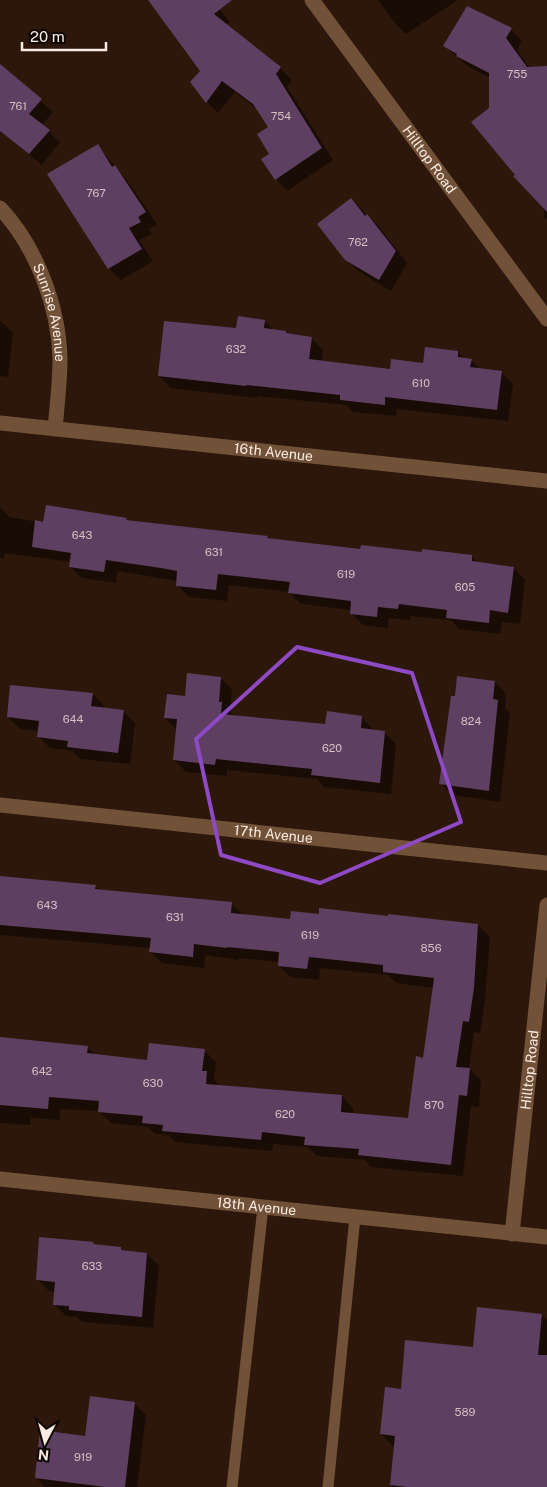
<svg xmlns="http://www.w3.org/2000/svg" width="547" height="1487" viewBox="0 0 547 1487" font-family="'Public Sans',sans-serif">
<rect width="100%" height="100%" fill="#2d170b"/>
<g fill="#0007">
<path d="M149,0H212L230,22L226,25L280,68L292,80L287,87L333,160L287,191L276,179L271,154L270,127L258,110L235,92L218,113L207,102L202,71Z"/>
<path d="M378,0H458L406,34L394,22Z"/>
<path d="M511,29L522,41L517,50L530,68L547,67V219L544,217V206L517,175L490,108V78L469,67L445,46Z"/>
<path d="M0,66L53,112L42,125L60,142L42,165L0,131Z"/>
<path d="M97,145L126,179L157,224L149,229L152,234L139,240L153,261L121,280L109,269L49,174Z"/>
<path d="M351,199L379,227L407,263L391,291L358,271L346,259Z"/>
<path d="M0,321L13,332L8,377L0,376Z"/>
<path d="M264,321L274,330L286,332L289,335L311,338L323,350L322,361L391,370L424,364L458,352L464,359L471,360L481,370L501,372L513,384L508,421L397,409L396,416L353,412L346,405L258,396L257,398L171,388L159,376L237,329Z"/>
<path d="M0,507L9,517L44,523L126,519L128,521L267,537L270,540L362,551L472,557L479,564L514,568L525,580L520,624L502,622L500,634L459,629L451,620L410,616V620L389,618L388,628L363,625L351,613V610L301,604L289,592L229,585L227,601L189,597L177,585V581L117,571L116,583L82,578L70,567L71,562L5,553L4,558H0Z"/>
<path d="M221,678L232,690L230,712L234,715L326,725L361,717L373,729V730L384,732L396,744L391,794L324,787L317,779L227,770V776L186,772L174,760L177,730L165,718L186,697Z"/>
<path d="M495,682L506,694L505,708L510,713L500,802L452,795L441,784L456,698Z"/>
<path d="M93,694L104,706V709L123,711L135,723L130,764L80,759L73,751L50,748L38,736L39,731L20,729L8,717Z"/>
<path d="M0,877L95,886L100,890L231,903L243,915L292,920L320,915L389,917V915L478,925L490,937L485,1000L480,1033L474,1032L469,1068L481,1081L479,1107L471,1106L463,1176L371,1167L365,1160L317,1156L308,1147L273,1144L272,1151L175,1142L169,1135L155,1134L148,1127L111,1123L99,1111L60,1109V1120L31,1118L30,1125L0,1123V1038L87,1047L96,1056L148,1061L204,1050L216,1062L214,1080L218,1084V1086L342,1096L353,1108V1114L409,1119L424,1059L434,988L396,983L388,975L320,968L319,980L291,977L279,966L280,962L238,958V960L205,955L204,968L162,963L151,952V948L0,935Z"/>
<path d="M93,1243L96,1246L121,1248L124,1252L147,1254L159,1266L153,1328L82,1322L77,1317L66,1316L54,1304L55,1292L49,1291L37,1279Z"/>
<path d="M541,1315L547,1320V1487H393L391,1485L395,1448L381,1434L402,1390L474,1348Z"/>
<path d="M134,1403L146,1415L137,1487H45L36,1478L87,1437Z"/>
</g>
<g fill="#5e3f61">
<path d="M148,0H232L214,14L281,67L276,74L322,148L275,180L261,159L269,154L257,134L268,127L253,104L222,81L206,103L190,82L200,71Z"/>
<path d="M467,6L512,28L506,38L527,67L547,66V212L513,176L515,175L471,122L489,108V73L456,56L457,54L443,46Z"/>
<path d="M0,64L42,99L29,114L50,130L29,154L0,131Z"/>
<path d="M98,144L112,167L115,165L146,212L138,217L141,222L129,228L142,249L108,269L47,174Z"/>
<path d="M351,198L365,216L367,214L396,251L379,280L345,260L317,224Z"/>
<path d="M238,316L265,320L264,328L286,331V333L312,337L309,359L390,369L391,359L423,363L425,347L458,351V357L472,359L470,367L502,371L497,410L385,397V405L340,400V395L246,385V386L158,376L164,321L236,328Z"/>
<path d="M46,505L127,518L126,520L268,536L267,538L360,549L361,545L422,552V549L472,555V561L514,567L508,613L490,610L489,623L446,618L447,610L399,604L398,609L378,607L377,617L350,614L351,601L288,593L290,582L218,574L216,590L176,586L177,571L161,568L106,560L104,572L69,567L71,553L32,547L35,520L43,522Z"/>
<path d="M187,673L221,677L219,702H222L221,714L325,724L327,711L362,716L361,728L385,731L380,783L311,775L312,769L216,759L215,765L173,760L177,719L164,718L167,694L185,696Z"/>
<path d="M457,676L495,681L493,699L498,700L489,791L439,784L451,696H455Z"/>
<path d="M10,685L93,693L91,706L124,710L118,753L67,747L68,741L37,737L39,721L7,717Z"/>
<path d="M0,876L96,885L95,889L232,902L231,913L290,919L291,911L319,914V908L388,916V914L478,924L474,988L469,1022L463,1021L456,1067L470,1068L467,1096L459,1095L451,1165L358,1155L359,1149L304,1145L305,1137L262,1132L261,1140L162,1131L163,1125L142,1123L143,1116L98,1112L99,1101L49,1097L48,1109L0,1105V1037L88,1046L87,1053L147,1060L149,1043L205,1049L202,1071H207L206,1084L342,1095L341,1112L408,1118L416,1056L423,1058L434,978L383,972V965L309,957L307,969L278,966L279,952L227,947V948L194,944L193,957L149,952L151,938L0,925Z"/>
<path d="M39,1237L94,1242L93,1244L121,1247V1250L147,1253L142,1317L69,1310V1306L53,1305L55,1282L36,1280Z"/>
<path d="M477,1307L542,1314L538,1355H547V1487H407L390,1485L395,1436L380,1434L385,1387L401,1389L405,1340L473,1347Z"/>
<path d="M90,1396L135,1402L125,1487H105L35,1478L40,1430L85,1436Z"/>
</g>
<g fill="none" stroke-linecap="round" stroke-linejoin="round">
<g stroke="#715238" stroke-width="11">
<path d="M232,1487L263,1207"/>
<path d="M328,1487L355,1217"/>
</g>
<g stroke="#715238" stroke-width="15">
<path id="s1" d="M312,0L547,319"/>
<path id="s2" d="M0,208C36,246 59,307 60,359C60,382 57,406 55,429"/>
<path id="s3" d="M0,423L547,481"/>
<path id="s4" d="M0,805L547,863"/>
<path id="s5" d="M0,1179L547,1237"/>
<path id="s6" d="M512,1234L547,905"/>
</g>
</g>
<path fill="none" stroke="#8e49c4" stroke-width="4" stroke-linejoin="round" d="M297,647L412,673L461,822L320,883L221,855L196,739Z"/>
<g text-anchor="middle" dominant-baseline="central" stroke-width="4.5" stroke-linejoin="round" paint-order="stroke">
<g font-size="11" fill="#d4c0c2">
<text x="517" y="74">755</text>
<text x="18" y="106">761</text>
<text x="281" y="116">754</text>
<text x="96" y="193">767</text>
<text x="358" y="242">762</text>
<text x="236" y="349">632</text>
<text x="421" y="383">610</text>
<text x="82" y="535">643</text>
<text x="214" y="552">631</text>
<text x="346" y="574">619</text>
<text x="465" y="587">605</text>
<text x="73" y="719">644</text>
<text x="471" y="721">824</text>
<text x="332" y="748">620</text>
<text x="47" y="905">643</text>
<text x="175" y="917">631</text>
<text x="310" y="935">619</text>
<text x="431" y="948">856</text>
<text x="42" y="1071">642</text>
<text x="153" y="1083">630</text>
<text x="434" y="1105">870</text>
<text x="285" y="1114">620</text>
<text x="92" y="1266">633</text>
<text x="465" y="1412">589</text>
<text x="83" y="1457">919</text>
</g>
<g font-size="14" fill="#fbebe2" stroke="#0e0603">
<text stroke="none"><textPath href="#s1" startOffset="198">Hilltop Road</textPath></text>
<text stroke="none"><textPath href="#s2" startOffset="118">Sunrise Avenue</textPath></text>
<text stroke="none"><textPath href="#s3" startOffset="275">16th Avenue</textPath></text>
<text stroke="none"><textPath href="#s4" startOffset="275">17th Avenue</textPath></text>
<text stroke="none"><textPath href="#s6" startOffset="165">Hilltop Road</textPath></text>
<text stroke="none"><textPath href="#s5" startOffset="258">18th Avenue</textPath></text>
</g>
</g>
<g transform="translate(45 1442) rotate(186)" stroke="#0e0603" stroke-width="4" paint-order="stroke">
<path d="M0-4L9 19L0 12L-9 19Z" fill="#fbebe2"/>
<text y="-8" font-size="14" font-weight="bold" text-anchor="middle" fill="#fbebe2">N</text>
</g>
<path d="M22 42v8h84v-8" fill="none" stroke="#fbebe2" stroke-width="2.5"/>
<text x="30" y="42" font-size="15" fill="#fbebe2" stroke="#0e0603" stroke-width="4" paint-order="stroke">20 m</text>
</svg>
